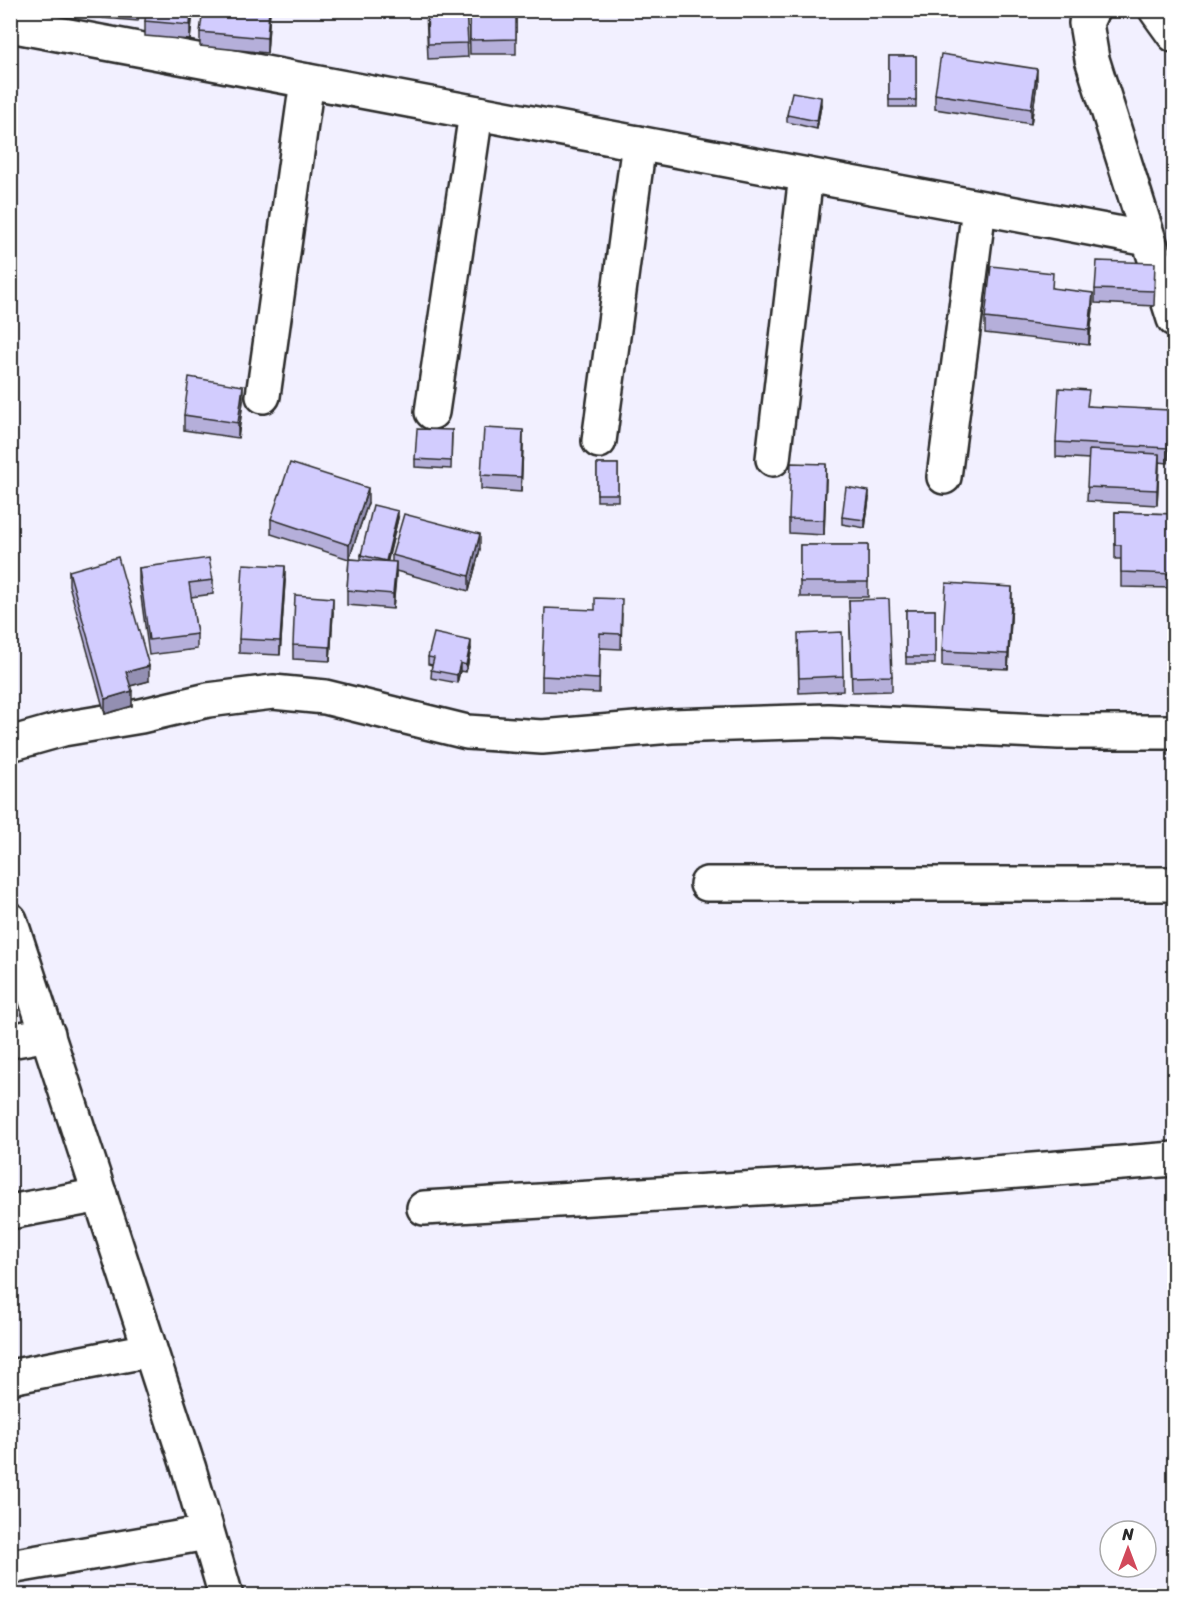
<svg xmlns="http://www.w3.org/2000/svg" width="1185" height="1606" viewBox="0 0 1185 1606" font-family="Sriracha,sans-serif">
<rect width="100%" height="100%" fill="#f2f0ff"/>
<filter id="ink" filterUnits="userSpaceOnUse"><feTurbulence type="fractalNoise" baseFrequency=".0167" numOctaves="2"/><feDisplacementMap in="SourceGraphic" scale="12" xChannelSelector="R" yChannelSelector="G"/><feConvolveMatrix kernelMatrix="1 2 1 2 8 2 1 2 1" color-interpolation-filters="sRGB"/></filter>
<g filter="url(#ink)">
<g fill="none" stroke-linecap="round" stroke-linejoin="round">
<defs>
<g id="street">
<path d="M1092,10L1086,23L1092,59L1174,319"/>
<path d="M1156,10L1174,35"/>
<path d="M10,25L1148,239"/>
<path d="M263,396L307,81"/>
<path d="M432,412L476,113"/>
<path d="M599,441L639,143"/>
<path d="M773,459L806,175"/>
<path d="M944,477L979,208"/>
<path d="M10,744L63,729L141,716L208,700L273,692L325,697L467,732L542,737L671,726L828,721L1059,732H1174"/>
<path d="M707,884H1174"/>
<path d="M10,920L189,1469L226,1596"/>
<path d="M10,1041L48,1034"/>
<path d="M424,1208L942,1177L1174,1159"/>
<path d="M10,1212L100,1195"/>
<path d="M10,1377L150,1350"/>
<path d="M10,1567L207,1533"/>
</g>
</defs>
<use href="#street" stroke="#2b2b2b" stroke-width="38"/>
<use href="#street" stroke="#fff" stroke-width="33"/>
</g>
<g fill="#b5afda" stroke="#2b2b2b" stroke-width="1.5">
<path d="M103,10H139L138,21L103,18Z"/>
<path d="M193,10L190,40L145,36V21Z"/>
<path d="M270,10L267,53L200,46V32Z"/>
<path d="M426,10H466L468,57L428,59Z"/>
<path d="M469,10H516V54H470Z"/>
<rect x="889" y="56" width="27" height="51"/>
<path d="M1037,83L1031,124L935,109V94Z"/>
<path d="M821,105L817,129L787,122V115Z"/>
<path d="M1155,278L1154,306L1095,303V289Z"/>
<path d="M1053,288L1093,308L1089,345L985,333V318Z"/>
<path d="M243,401L238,438L184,430V415Z"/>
<path d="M1089,406L1170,425L1168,463L1159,462L1157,505L1087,501L1089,459L1056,457V442Z"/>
<path d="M452,430L451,469L415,467V459Z"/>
<path d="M523,445L521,492L481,489V475Z"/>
<rect x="597" y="464" width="21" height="37"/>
<path d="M826,478L824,535L789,533V519Z"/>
<path d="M869,498L865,528L842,524V517Z"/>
<path d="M368,503L349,559L361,560V555L398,518L387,562H392V555L480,549L469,591L396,571L393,609L347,605V590L349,559L271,534V519Z"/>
<path d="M1115,512L1174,514V588L1121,587V559H1115Z"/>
<rect x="800" y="545" width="68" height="52"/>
<path d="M139,568L213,580V594L191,597L197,634V649L149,655L139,582Z"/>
<path d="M69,571L149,681L130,686L132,706L105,714L69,585Z"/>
<path d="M285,581L280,655L239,653V639Z"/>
<path d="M849,600L892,676V691L852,692Z"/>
<path d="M1012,602L1008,669L942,666V651Z"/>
<rect x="906" y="610" width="29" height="54"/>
<path d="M333,612L330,661L293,659V645Z"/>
<path d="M622,614L621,649L600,648L599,693L542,691V676Z"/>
<path d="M471,649L466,672L460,671L457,683L431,678L432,665L428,664V657Z"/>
<path d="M798,649L843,676V691L799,693Z"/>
</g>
<g fill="#938fb2" stroke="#2b2b2b" stroke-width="1.5">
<path d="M191,10H193L190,40V25Z"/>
<path d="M269,10H270L267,53V38Z"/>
<path d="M1037,69V83L1031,124V109Z"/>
<path d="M821,97V105L817,129V121Z"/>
<path d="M1093,293V308L1089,345V330Z"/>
<path d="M243,386V401L238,438V423Z"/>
<path d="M1170,410V425L1168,463V448Z"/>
<path d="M523,430V445L521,492V477Z"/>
<path d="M1159,454V469L1157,505V490Z"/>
<path d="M826,464V478L824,535V520Z"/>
<path d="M368,488V503L349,559V545Z"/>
<path d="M869,491V498L865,528V520Z"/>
<path d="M398,511V518L386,568V561Z"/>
<path d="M480,534V549L469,591V576Z"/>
<path d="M396,562V577L393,609V594Z"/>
<path d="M285,566V581L280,655V641Z"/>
<path d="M1012,587V602L1008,669V654Z"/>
<path d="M333,598V612L330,661V647Z"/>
<path d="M18,612V626L10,629V614Z"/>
<path d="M471,641V649L466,672V665Z"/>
<path d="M460,663V671L457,683V675Z"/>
<path d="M149,666V681L126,687V672Z"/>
<path d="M132,691V706L105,714V699Z"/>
</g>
<g fill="#d2ccfe" stroke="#2b2b2b" stroke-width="1.5">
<path d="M146,10H191L190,25L145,21Z"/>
<path d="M203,10H269L267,38L200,32Z"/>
<path d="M427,10H466L468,43L428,44Z"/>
<path d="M470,10H516V39L470,40Z"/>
<path d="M941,54L1037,69L1031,109L935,94Z"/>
<rect x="889" y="56" width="27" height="44"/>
<path d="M792,92L821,97L817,121L787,115Z"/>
<path d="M1097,261L1155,263L1154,291L1095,289Z"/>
<path d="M991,266L1053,273L1052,288L1093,293L1089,330L985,318Z"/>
<path d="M189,377L243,386L238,423L184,415Z"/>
<path d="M1059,388L1089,390L1087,406L1170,410L1168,448L1056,442Z"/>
<path d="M484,428L523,430L521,477L481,475Z"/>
<path d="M417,429L452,430L451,461L415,459Z"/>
<path d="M1089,450L1159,454L1157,490L1087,487Z"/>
<path d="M290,463L368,488L349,545L271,519Z"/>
<path d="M791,463L826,464L824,520L789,519Z"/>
<rect x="597" y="464" width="21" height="30"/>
<path d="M846,487L869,491L865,520L842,517Z"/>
<path d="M373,505L398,511L386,561L361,555Z"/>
<path d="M1115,512L1174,514V574L1121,572V545H1115Z"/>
<path d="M404,514L480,534L469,576L392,555Z"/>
<rect x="800" y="545" width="68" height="37"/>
<path d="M118,557L149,666L126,672L132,691L105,699L69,571Z"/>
<path d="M209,558L213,580L189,583L197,634L149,640L139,568Z"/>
<path d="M349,559L396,562L393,594L347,590Z"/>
<path d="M243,564L285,566L280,641L239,639Z"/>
<path d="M946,583L1012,587L1008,654L942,651Z"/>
<path d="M10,592L18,612L10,614Z"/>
<path d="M295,595L333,598L330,647L293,645Z"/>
<path d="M595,598L622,599L621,634L600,633L599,679L542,676L545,608L595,610Z"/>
<path d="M889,599L892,676L852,677L849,600Z"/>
<rect x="906" y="610" width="29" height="47"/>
<path d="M842,632L843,676L799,678L798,634Z"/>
<path d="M434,633L471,641L466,665L460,663L457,675L431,670L434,658L428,657Z"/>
</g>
</g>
<rect width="1185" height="1606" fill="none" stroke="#fff" stroke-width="36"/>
<rect x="18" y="18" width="1149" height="1570" fill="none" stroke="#2b2b2b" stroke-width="2" filter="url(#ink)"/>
<g transform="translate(1128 1549)"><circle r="28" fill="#ffffff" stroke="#aaaaaa" stroke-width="1.5"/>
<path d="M0-4.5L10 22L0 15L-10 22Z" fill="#d1495b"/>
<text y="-9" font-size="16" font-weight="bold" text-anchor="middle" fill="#2b2b2b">N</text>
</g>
</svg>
